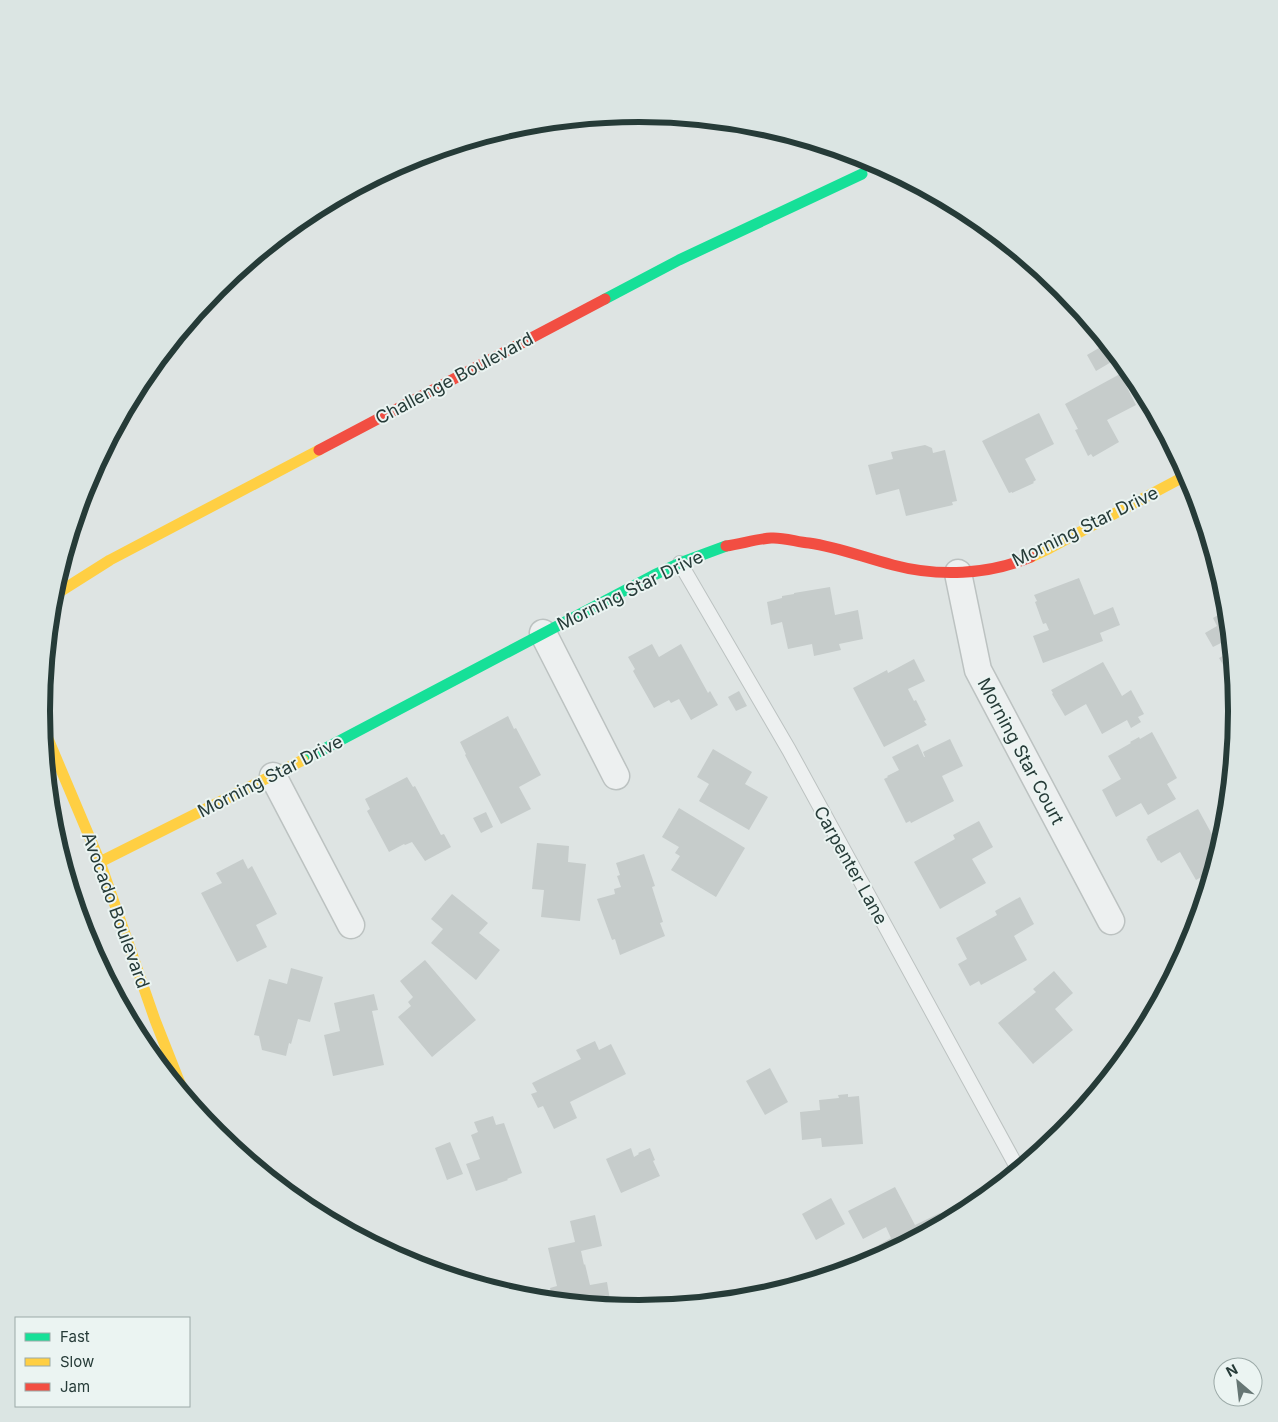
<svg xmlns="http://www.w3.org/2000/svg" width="1278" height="1422" viewBox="0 0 1278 1422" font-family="Inter,sans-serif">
<rect width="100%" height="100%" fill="#dee4e3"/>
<g fill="#c6cccb">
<path d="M1104,345L1113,361L1096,371L1087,355Z"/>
<path d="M1120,374L1136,405L1107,420L1119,442L1093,457L1091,454L1088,456L1075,430L1078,429L1065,404Z"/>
<path d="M1039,413L1054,444L1025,459L1036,480L1033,482L1034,483L1012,493V492L1009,493L982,441Z"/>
<path d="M925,445L932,448L933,453L945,450L957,501L952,502L953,505L906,516L899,489L876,495L868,465L893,459L891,452Z"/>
<path d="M1201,513L1210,543L1209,544L1199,525L1203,524L1198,515Z"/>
<path d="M1079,578L1094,615L1113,607L1120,625L1100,633L1103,641L1043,663L1033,636L1049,630L1046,623L1043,624L1035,602L1037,601L1034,595Z"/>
<path d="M830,587L835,615L858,610L863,639L839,644L841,650L814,656L812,644L788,649L782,622L771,625L767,602L782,598V596L794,594V593Z"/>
<path d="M1227,610L1233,677L1231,678L1219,658L1230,652L1225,641L1213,647L1205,633L1217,626L1213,618Z"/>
<path d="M652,644L659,657L681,644L708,693L710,691L718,705L691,720L679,699L671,703L669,700L654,708L633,671L635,669L628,657Z"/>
<path d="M914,659L925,681L908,689L914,701L916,700L926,720L924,721L927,725L884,747L853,688L887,670L888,673Z"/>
<path d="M1103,662L1122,696L1131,690L1144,714L1138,717L1141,722L1131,728L1127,720L1102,734L1086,704L1065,716L1052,694L1053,693L1051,690Z"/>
<path d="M739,691L747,706L736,711L728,697Z"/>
<path d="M508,716L514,729L516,728L541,775L519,787L531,809L501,824L465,755L466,754L460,742Z"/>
<path d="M1152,732L1177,778L1167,784L1176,799L1148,815L1141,803L1116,817L1102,790L1121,779L1108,756L1131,743L1130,742L1139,737L1140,739Z"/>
<path d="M950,739L963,766L942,776L954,801L911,823L910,821L906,823L884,779L888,777L887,776L899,770L892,757L918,744L924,757H925L923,752Z"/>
<path d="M713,749L752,772L745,784L768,797L749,830L699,801L709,784L697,777Z"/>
<path d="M407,777L413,787L415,786L441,835L444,834L451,847L425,861L412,842L405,845L404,844L389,852L367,811L370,809L365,799Z"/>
<path d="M679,808L745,848L716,897L671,870L680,856L675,853L679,847L662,837Z"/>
<path d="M1198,809L1219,847L1212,871L1196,880L1180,852L1161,863L1159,860L1158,861L1146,839L1148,838L1147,837Z"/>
<path d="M486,812L493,827L481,833L473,818Z"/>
<path d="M979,821L993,847L972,859L986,883L940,909L914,862L955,839L953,835Z"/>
<path d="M537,843L569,846L568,862L586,864L580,921L541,917L544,890L532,889Z"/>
<path d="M644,854L655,886L652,887L663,922L660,923L665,936L620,955L615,939L612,940L597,899L615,894L614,889L621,887L617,876L620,875L616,863Z"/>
<path d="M243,859L248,869L252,866L277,914L256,925L267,947L237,962L201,893L222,883L216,873Z"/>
<path d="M452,894L488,923L479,933L500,950L476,980L431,943L443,929L431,919Z"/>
<path d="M1020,897L1034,924L1014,936L1027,960L981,985L979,981L970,986L958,964L967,959L956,938L997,915L995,911Z"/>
<path d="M425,960L476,1020L432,1057L398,1017L411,1006L408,1002L413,997L400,981Z"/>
<path d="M291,968L323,977L310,1022L298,1019L291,1044L289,1043L286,1056L262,1050L259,1036L254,1035L269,979L287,984Z"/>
<path d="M1054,971L1073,993L1055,1009L1073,1030L1033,1064L998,1023L1036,992L1033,989Z"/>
<path d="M374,994L378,1010L372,1011L384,1065L333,1076L324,1035L340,1031L334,1003Z"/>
<path d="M595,1041L599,1050L611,1044L626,1074L570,1102L577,1118L554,1129L543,1106L538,1108L531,1094L537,1092L532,1083L581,1059L576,1050Z"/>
<path d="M770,1068L788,1102L765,1115L746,1081Z"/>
<path d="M848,1094V1097L859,1096L863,1144L822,1147L821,1138L802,1140L800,1112L820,1110L819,1100L839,1098L838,1095Z"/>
<path d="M493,1116L496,1125L504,1123L522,1173L507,1179L508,1180L476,1191L466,1164L480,1159L471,1135L478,1132L474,1122Z"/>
<path d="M450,1142L463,1174L447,1180L435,1148Z"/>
<path d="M631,1148L634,1157L639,1154L638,1153L650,1148L655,1160L653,1161L660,1176L621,1193L606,1159Z"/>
<path d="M895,1187L915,1225L940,1213L945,1222L875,1259L870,1250L891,1238L886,1227L863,1239L848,1211Z"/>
<path d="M831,1198L845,1224L816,1240L802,1214Z"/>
<path d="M595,1215L602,1246L581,1251L584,1265L585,1264L590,1285L607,1282L610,1300L591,1304L553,1300L550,1288L557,1286L548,1248L575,1242L570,1221Z"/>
</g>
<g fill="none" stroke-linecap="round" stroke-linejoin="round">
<defs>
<path id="lane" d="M680,563L789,750L1018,1169"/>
<g id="street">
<path d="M958,573L978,670L1111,921"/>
<path d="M543,633L616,776"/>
<path d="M273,776L351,925"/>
</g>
</defs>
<use href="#lane" stroke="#bcc2c1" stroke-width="16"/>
<use href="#street" stroke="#bcc2c1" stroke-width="29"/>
<use href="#lane" stroke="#edf0f0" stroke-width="14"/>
<use href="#street" stroke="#edf0f0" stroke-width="26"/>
<g stroke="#16e098" stroke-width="11">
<path d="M605,299L679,260L862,174"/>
<path d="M303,760L654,575L680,563L726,546"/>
</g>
<g stroke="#ffcf43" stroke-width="11">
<path d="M1031,557L1050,548L1187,475"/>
<path d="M53,596L110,560L319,450"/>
<path d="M43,727L100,862L155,1020L185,1096"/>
<path d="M100,862L303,760"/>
</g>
<g stroke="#f24e42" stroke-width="11">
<path d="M319,450L605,299"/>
<path d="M726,546C741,544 756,539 771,538C783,537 797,542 809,543C838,547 865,558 893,565C938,577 988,575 1031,557"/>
</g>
</g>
<g text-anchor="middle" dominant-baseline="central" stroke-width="4" stroke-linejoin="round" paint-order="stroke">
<g font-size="18" fill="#263b38" stroke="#ebf4f2">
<text transform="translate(454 378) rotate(-28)">Challenge Boulevard</text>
<text transform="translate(1085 526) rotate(-26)">Morning Star Drive</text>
<text transform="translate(630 590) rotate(-26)">Morning Star Drive</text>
<text transform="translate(1021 751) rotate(62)">Morning Star Court</text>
<text transform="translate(270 776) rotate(-27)">Morning Star Drive</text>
<text transform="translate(851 865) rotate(61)">Carpenter Lane</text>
<text transform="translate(116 910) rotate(70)">Avocado Boulevard</text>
</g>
</g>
<path d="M0 0H1278V1422H0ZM50 711a589 589 0 1 1 1178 0a589 589 0 1 1-1178 0Z" fill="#dbe5e3" fill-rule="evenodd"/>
<path fill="none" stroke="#263b38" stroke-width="6" d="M50 711a589 589 0 1 1 1178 0a589 589 0 1 1-1178 0Z"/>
<rect x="15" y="1317" width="175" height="90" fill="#ebf4f2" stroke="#9caaa8"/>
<rect x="25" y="1333" width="25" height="8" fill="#16e098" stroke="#9caaa8"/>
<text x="60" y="1342" font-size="15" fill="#263b38">Fast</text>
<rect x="25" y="1358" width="25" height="8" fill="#ffcf43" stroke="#9caaa8"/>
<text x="60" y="1367" font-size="15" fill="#263b38">Slow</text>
<rect x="25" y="1383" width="25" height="8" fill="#f24e42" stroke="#9caaa8"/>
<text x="60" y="1392" font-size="15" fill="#263b38">Jam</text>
<g transform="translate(1238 1382) rotate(332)"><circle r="24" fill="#ebf4f2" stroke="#9caaa8"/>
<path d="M0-4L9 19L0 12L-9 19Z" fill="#667674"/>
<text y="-8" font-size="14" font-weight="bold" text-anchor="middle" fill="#263b38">N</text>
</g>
</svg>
